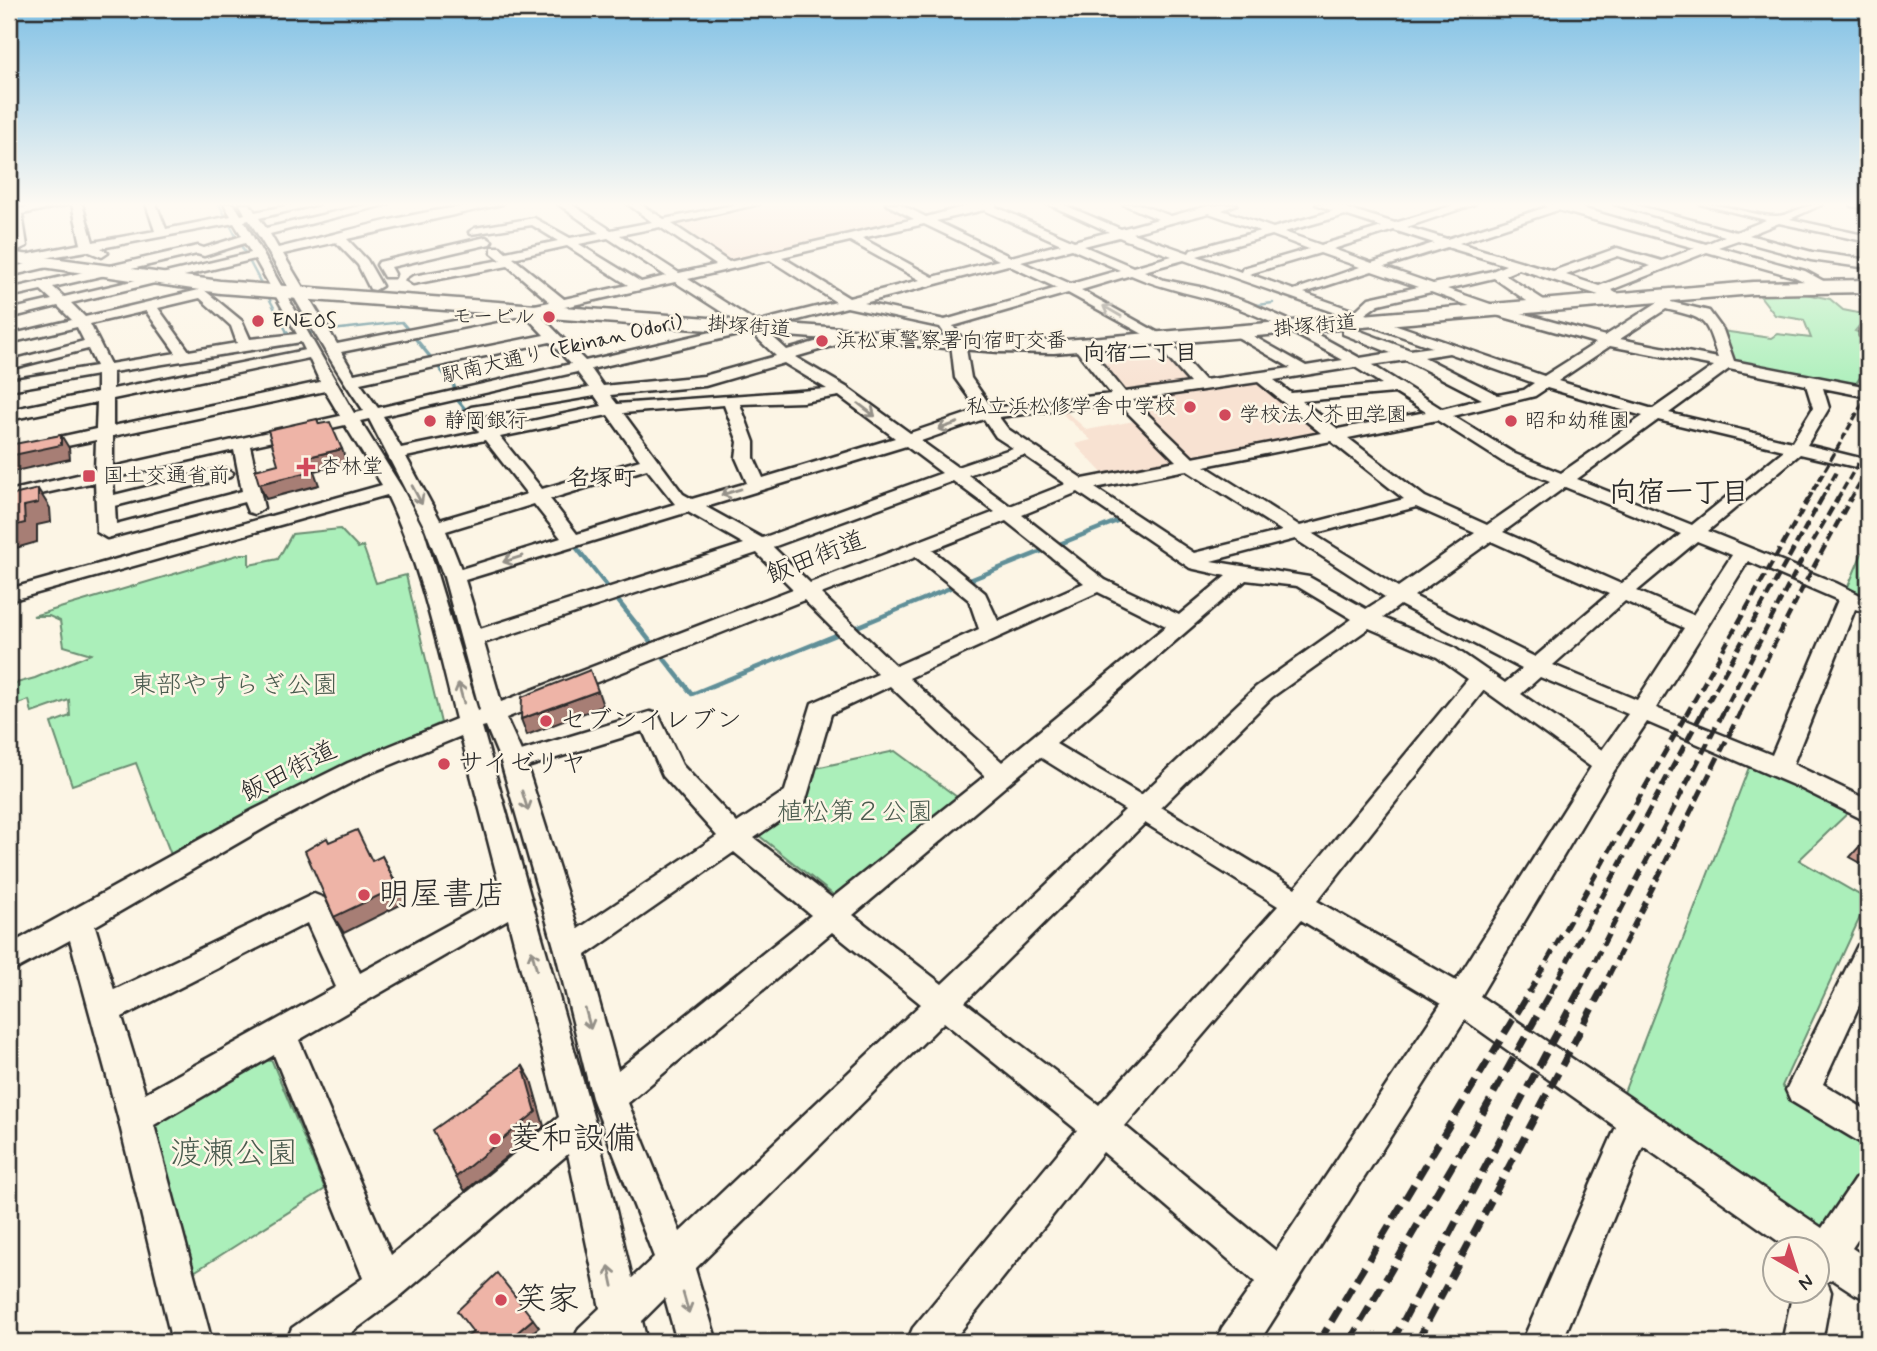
<svg xmlns="http://www.w3.org/2000/svg" width="1877" height="1351" viewBox="0 0 1877 1351" font-family="Mynerve,'Klee One',sans-serif">
<rect width="100%" height="100%" fill="#fcf5e5"/>
<filter id="ink" filterUnits="userSpaceOnUse"><feTurbulence type="fractalNoise" baseFrequency=".0143" numOctaves="2"/><feDisplacementMap in="SourceGraphic" scale="14" xChannelSelector="R" yChannelSelector="G"/><feConvolveMatrix kernelMatrix="1 2 1 2 8 2 1 2 1" color-interpolation-filters="sRGB"/></filter>
<g filter="url(#ink)">
<g fill="#f8e2d2">
<path d="M761,204H887L921,220L727,264L666,223Z"/>
<path d="M1154,360L1156,363L1173,361L1194,384L1126,393L1102,363Z"/>
<path d="M1259,379L1324,431L1189,458L1128,399Z"/>
<path d="M1062,408L1087,430L1139,420L1180,461L1104,475L1075,444L1091,440L1057,409Z"/>
</g>
<g fill="#abefba" stroke="#6b8d72" stroke-width="2">
<path d="M1754,288H1798L1806,294L1830,299L1843,310L1868,315L1855,331L1868,336V366L1854,386L1731,362L1722,331L1771,338L1777,334L1811,338L1804,320L1775,315Z"/>
<path d="M340,529L358,548L363,546L376,583L406,575L441,723L318,778L173,860L136,763L72,785L51,723L70,716L69,700L32,713L29,700L9,707V685L35,678L91,654L64,646L60,621L49,616H33L241,554H249V565L278,559L292,534Z"/>
<path d="M1862,553L1868,555V601L1847,589Z"/>
<path d="M895,751L957,797L836,897L757,834L811,769Z"/>
<path d="M1751,762L1852,809L1799,860L1868,900L1782,1086L1868,1137V1163L1826,1234L1623,1095Z"/>
<path d="M256,1060L272,1061L325,1189L194,1272L153,1127L160,1113Z"/>
</g>
<g fill="none" stroke-linecap="round" stroke-linejoin="round">
<g stroke="#608f98" stroke-width="2.5">
<path d="M219,204L288,334"/>
<path d="M1249,306L1273,303"/>
<path d="M305,333L402,322L412,334"/>
</g>
<g stroke="#608f98" stroke-width="3.5">
<path d="M287,332L290,337L293,336"/>
<path d="M410,332L454,386L455,397L479,426"/>
<path d="M305,333L315,332"/>
</g>
<g stroke="#608f98" stroke-width="4.5">
<path d="M572,542L610,590"/>
<path d="M965,582L1122,519"/>
<path d="M615,597L692,694L841,633"/>
<path d="M852,629L957,585"/>
</g>
<defs>
<g id="minor">
<path d="M45,204H70L22,214L27,246L9,254V246L15,244L12,210Z"/>
<path d="M72,204H82L93,242L155,231L146,204H156L166,229L231,216L224,204H234L241,215L245,214L240,204H250L255,212L296,204H319L259,218L266,228L369,204H388L270,234L278,248C347,232 433,204 502,204L347,239L367,260L382,286L375,290L370,289L358,265L336,242L283,254L337,344L550,302L508,266L413,284L407,280L413,276L501,260L492,253V247H500L506,252L558,241L532,225L471,234L469,232L475,228L534,218L570,238L599,233L558,204H571L611,230L652,222L628,204H640L664,219L738,204H759L672,224L729,262L914,219L886,204H900L926,217L974,204H997L996,207L1074,241L1109,232L1048,204H1062L1121,229L1158,219L1123,204H1138L1171,216L1208,206L1237,204L1222,210L1273,228L1333,211L1316,204H1333L1395,223L1458,204H1475L1407,227L1447,239L1547,207L1544,204H1568L1706,244L1725,236L1614,204H1632L1736,232L1766,220L1700,204C1727,204 1753,216 1776,216C1790,216 1803,204 1823,204L1790,219L1868,236V242L1779,223L1749,235L1812,252L1868,260V268L1811,260L1738,240L1718,247L1805,271L1827,283V289L1822,290L1795,277L1707,252L1611,290L1621,296L1614,300L1519,269L1505,275L1547,302V308H1537L1494,278L1447,289L1499,307L1605,336L1658,302L1661,292L1666,291L1673,295L1671,302L1709,311L1723,330L1734,361L1868,387V397L1823,388L1829,408L1807,445L1868,460V470L1800,454L1708,531L1836,583L1868,599V613L1855,609L1793,764L1868,800V822L1798,787L1647,722L1614,771L1480,996L1822,1228L1855,1179L1868,1174V1224L1852,1248L1868,1259V1300L1855,1294L1832,1279L1827,1282L1831,1292L1822,1342H1782L1793,1292H1818V1250H1791L1643,1146L1562,1342H1522L1616,1127L1465,1020L1259,1342H1216L1222,1328L1255,1282L1103,1152L952,1342H907L913,1328L1077,1130L944,1022L695,1269L717,1342H677L665,1298L642,1321L647,1342H573L579,1328L600,1308L568,1154L398,1298L339,1342H286L292,1328L363,1278L274,1055L154,1125L212,1342H172L118,1117L70,940L9,973V945L253,810L348,763L456,719C437,644 421,566 387,495L9,601V589L382,485L345,425L250,446L264,508L255,514L248,512L244,502L107,538L97,532L95,482L9,501V491L95,471L96,440L9,458V448L96,429L97,402L9,420V410L97,392V375L9,390V380L96,366L88,349L9,369V361L84,341L77,327L9,343V335L72,320L58,306L9,318V310L52,300L41,290L9,297V289L198,246L204,248L242,236L234,223L101,248L108,253L102,257L87,251L20,262V256L81,244ZM984,210L1061,244L1011,257L936,221ZM1558,210L1695,248L1662,261L1617,248L1553,271L1459,243ZM1209,213L1260,231L1191,250L1189,253L1132,233ZM1345,215L1382,227L1321,245L1284,232ZM249,220C288,283 321,350 364,411L354,413L244,221ZM924,224L999,260L933,277L862,238ZM660,227L716,265L679,273L620,235ZM1394,230L1434,243L1372,263L1333,249ZM1272,235L1309,249L1243,268L1241,272L1197,256ZM1119,237L1126,240L1172,256L1133,267L1084,246ZM608,238L666,276L641,282L579,244ZM850,241L920,280L849,298L782,257ZM245,243L251,253L64,297L53,287L197,254L204,256ZM567,246L628,285L564,299L513,258ZM1447,247L1506,265L1492,271L1433,284L1384,267ZM1072,249L1120,270L1071,284L1021,262ZM1320,253L1360,267L1294,290L1249,274ZM1618,256L1651,266L1599,286L1566,275ZM255,259L297,334L250,339L242,321L203,289L85,317L71,303ZM770,260L836,302L756,322L688,279ZM1184,260L1432,347L1410,350L1355,329L1353,320H1343V334L1391,353L1360,358L1300,325L1247,302L1205,288L1164,280L1144,271ZM1008,265L1057,288L945,320L864,303ZM1372,271L1418,287L1369,298L1355,311L1304,293ZM1131,275C1165,290 1201,295 1235,307C1273,321 1308,341 1343,360L1306,366L1239,328L1232,332L1234,335L1291,368L1204,380L1164,336L1081,290ZM675,282L742,325L585,361L538,313ZM1431,292L1489,313L1596,343L1544,376L1365,314L1379,304ZM1068,293L1143,334L1154,342L1190,383L1125,392L1085,343L1080,342L1073,346L1111,394L992,408L971,378L965,343L953,326ZM200,298L231,326L237,343L189,351L158,308ZM847,307L940,327L951,343L955,378L978,410L910,433L848,388L795,357L860,338V332H850L787,350L764,329ZM1666,309C1707,319 1705,317 1718,358L1620,339ZM146,311L176,353L110,364L90,324ZM525,315L544,335L354,374L341,352ZM751,332L776,356L704,376L603,386L591,369ZM301,342L305,350L113,389V372ZM550,342L571,364L378,408L360,383ZM1610,346L1714,366L1653,409L1558,381ZM1449,353L1534,383L1524,390L1498,395L1424,357ZM309,358L320,382L113,426V399ZM1406,360L1482,399L1442,409L1372,365ZM784,363L827,389L617,404L610,395L705,386ZM1355,367L1382,384L1291,393L1274,380ZM1729,369L1806,385L1813,408L1792,442L1669,413ZM577,372L589,388L471,407L463,412L471,417L595,396L602,406L494,429L488,421L482,420L474,425L479,432L401,448L383,416ZM1258,382L1321,433L1193,458L1133,400ZM1547,388L1643,416L1561,473L1515,454L1453,416L1535,396ZM325,391L340,416L113,467V436ZM1395,393L1426,412L1338,429L1302,401ZM839,396L895,438L763,478L754,458V442L740,404L803,402ZM1118,403L1176,461L1083,479L1008,429L999,417ZM724,405L738,442L736,458L747,483L692,499L683,494L623,413ZM608,415L640,460L542,489L500,437ZM369,419L425,528L444,577L480,710L478,711L424,531L402,488L360,421ZM984,419L996,437L1013,448L957,467L921,441ZM1437,420L1503,462L1550,481L1487,525L1425,497L1348,438ZM1658,420L1784,450L1692,525L1577,479ZM485,440L527,494L440,520L406,457ZM1331,441L1404,499L1300,526L1205,466ZM906,446L942,473L762,538L706,507ZM234,450L242,491L116,524L115,506L230,477L233,473L224,468L114,495L113,478ZM1024,455L1066,484L1010,506L968,475ZM647,469L675,504L577,534L550,499ZM1186,470L1282,531L1194,553L1095,488ZM953,481L995,512L810,583L773,547ZM1565,487L1681,534L1621,584L1503,532ZM1078,492L1190,568L1226,576L1179,615L1105,580L1022,515ZM534,504L561,538L461,569L446,531ZM1416,507L1475,533L1398,587L1313,534ZM688,512L744,544L480,629L465,580ZM1006,521L1084,583L998,621L985,593L932,550ZM1295,539L1385,597L1366,609L1309,577L1211,561ZM1491,541L1609,594L1535,657L1414,596ZM1697,541L1732,555L1693,615L1637,591ZM757,553L793,589L501,702L484,643ZM916,557L969,600L979,629L896,666L821,594ZM1748,561L1838,600L1772,755L1656,708ZM1246,580L1297,586L1352,619L1256,687L1141,795L1056,744ZM1098,592L1166,626L1002,762L909,678ZM804,600L878,674L812,703L785,791L737,823L682,765L658,714L650,712L521,751L506,718ZM1625,601L1684,628L1637,700L1553,665ZM1400,605L1522,669L1505,683L1453,647L1383,618ZM1369,628L1437,657L1468,679L1295,888L1161,807L1272,697ZM1540,677L1628,714L1602,750L1521,694ZM890,686L985,776L832,898L754,838L805,803L831,714ZM1484,690L1591,767L1456,981L1317,901ZM486,726L501,762L555,950L592,1098L654,1257L632,1278L595,1123L482,727ZM643,731L663,776L717,836L578,929L527,767ZM461,736L502,895L360,973L324,898L314,894L114,990L95,926L271,824L366,775ZM1040,757L1125,810L942,984L853,915ZM1145,823L1278,906L1099,1105L965,1002ZM734,852L811,915L618,1070L586,955ZM508,919L559,1117L391,1255L299,1040ZM1301,920L1441,1004L1276,1251L1125,1126ZM307,923L336,987L145,1093L122,1017ZM832,932L921,1004L680,1232L628,1103Z"/>
<path d="M1851,204H1868V209L1852,206Z"/>
<path d="M486,237L492,241L490,244L391,267L395,274L394,277H384L377,265L379,262Z"/>
<path d="M44,260L50,264L48,267L9,276V268Z"/>
<path d="M1868,326V338L1860,336V330Z"/>
<path d="M1868,941V986L1823,1084L1868,1111V1147L1791,1101L1786,1090L1858,945Z"/>
</g>
<path id="highway" d="M9,252L220,281L999,340L1054,341L1753,282L1868,280V292L1753,294L1054,353L999,352L220,293L9,262Z"/>
</defs>
<use href="#minor" stroke="#2b2b2b" stroke-width="5"/>
<use href="#highway" stroke="#2b2b2b" stroke-width="5"/>
<use href="#minor" fill="#fcf5e5" fill-rule="evenodd"/>
<use href="#highway" fill="#fcf5e5" fill-rule="evenodd"/>
<g stroke="#2b2b2b" stroke-width="3.5" stroke-dasharray="8 3.5" stroke-linecap="butt">
<path d="M1808,500L1868,394"/>
<path d="M1821,500L1837,471"/>
<path d="M1837,500L1868,446"/>
<path d="M1850,500L1868,468"/>
</g>
<g stroke="#2b2b2b" stroke-width="4.5" stroke-dasharray="10 5" stroke-linecap="butt">
<path d="M1686,715L1809,498"/>
<path d="M1701,715L1822,498"/>
<path d="M1722,715L1799,565L1838,498"/>
<path d="M1739,715L1805,583L1851,498"/>
</g>
<g stroke="#2b2b2b" stroke-width="5" stroke-dasharray="12 6" stroke-linecap="butt">
<path d="M1529,993L1687,713"/>
<path d="M1550,993L1702,713"/>
<path d="M1578,993L1723,713"/>
<path d="M1600,993L1740,713"/>
</g>
<g stroke="#2b2b2b" stroke-width="7" stroke-dasharray="16 8" stroke-linecap="butt">
<path d="M1319,1342L1530,991"/>
<path d="M1349,1342L1475,1127L1551,991"/>
<path d="M1392,1342L1579,991"/>
<path d="M1417,1342L1601,991"/>
</g>
</g>
<path fill="#cd9b90" stroke="#2b2b2b" stroke-width="2" d="M1868,829V867L1850,857L1867,838L1863,835Z"/>
<g fill="#a77e75" stroke="#2b2b2b" stroke-width="2">
<path d="M61,435L69,448L70,459L15,471V475L9,477V456Z"/>
<path d="M342,449L347,463L314,471L319,485L266,499L259,484L308,457Z"/>
<path d="M38,489L50,508L51,522L37,525V542L9,550V527Z"/>
<path d="M598,691L603,706L527,735L521,719Z"/>
<path d="M382,856L406,902L344,933L334,917Z"/>
<path d="M523,1066L531,1080L544,1126L465,1191L456,1177Z"/>
<path d="M533,1319L539,1327L521,1342H506Z"/>
</g>
<g fill="#eeb4a7" stroke="#2b2b2b" stroke-width="2">
<path d="M317,419L319,424L330,422L342,449L308,457L313,471L259,484L255,470L278,464L268,430Z"/>
<path d="M61,435V445L9,456V445Z"/>
<path d="M38,489V503L24,506L25,523L9,527V496Z"/>
<path d="M590,670L598,691L521,719L522,697Z"/>
<path d="M357,830L372,861L382,856L397,887L334,917L305,851L327,838L329,842Z"/>
<path d="M523,1066L536,1112L456,1177L433,1130Z"/>
<path d="M497,1273L533,1319L506,1342H461L473,1332L457,1311Z"/>
</g>
<defs><path id="oneway-shaft" d="M-6 0H5M1.5-3L5.5 0L1.5 3" fill="none" stroke-width="1.6" stroke-linecap="round" stroke-linejoin="round" transform="scale(1.75)"/></defs>
<g stroke="#949088">
<use href="#oneway-shaft" transform="translate(1112 311) rotate(-150)"/>
<use href="#oneway-shaft" transform="translate(867 410) rotate(37)"/>
<use href="#oneway-shaft" transform="translate(948 426) rotate(161)"/>
<use href="#oneway-shaft" transform="translate(731 492) rotate(163)"/>
<use href="#oneway-shaft" transform="translate(417 495) rotate(62)"/>
<use href="#oneway-shaft" transform="translate(513 559) rotate(163)"/>
<use href="#oneway-shaft" transform="translate(461 693) rotate(-105)"/>
<use href="#oneway-shaft" transform="translate(525 801) rotate(73)"/>
<use href="#oneway-shaft" transform="translate(534 960) rotate(-105)"/>
<use href="#oneway-shaft" transform="translate(588 1019) rotate(75)"/>
<use href="#oneway-shaft" transform="translate(611 1276) rotate(-102)"/>
<use href="#oneway-shaft" transform="translate(686 1303) rotate(74)"/>
</g>
</g>
<linearGradient id="sky" x2="0" y2="1"><stop stop-color="#7fc0e5"/><stop offset="0.52" stop-color="#fefaf3"/><stop offset="1" stop-color="#fefaf3" stop-opacity="0"/></linearGradient>
<rect width="1877" height="393" fill="url(#sky)"/>
<g fill="#d1495b" stroke="#fcf5e5" stroke-width="2.5">
<circle cx="549" cy="317" r="7"/>
<circle cx="258" cy="321" r="7"/>
<circle cx="822" cy="341" r="7"/>
<circle cx="1190" cy="407" r="7"/>
<circle cx="1225" cy="415" r="7"/>
<circle cx="430" cy="421" r="7"/>
<circle cx="1511" cy="421" r="7"/>
<path d="M302.5 456.5h7v7h7v7h-7v7h-7v-7h-7v-7h7z"/>
<rect x="82" y="469" width="14" height="14" rx="3.5"/>
<circle cx="546" cy="721" r="7"/>
<circle cx="444" cy="764" r="7"/>
<circle cx="364" cy="895" r="7"/>
<circle cx="495" cy="1139" r="7"/>
<circle cx="501" cy="1300" r="7"/>
</g>
<g text-anchor="middle" dominant-baseline="central" stroke-width="5" stroke-linejoin="round" paint-order="stroke">
<g font-size="21" fill="#2b2b2b" stroke="#fcf5e5" text-anchor="start">
<text x="535" y="317" text-anchor="end">モービル</text>
<text x="272" y="321">ENEOS</text>
<text x="836" y="341">浜松東警察署向宿町交番</text>
<text x="1176" y="407" text-anchor="end">私立浜松修学舎中学校</text>
<text x="1239" y="415">学校法人芥田学園</text>
<text x="444" y="421">静岡銀行</text>
<text x="1525" y="421">昭和幼稚園</text>
<text x="320" y="467">杏林堂</text>
<text x="103" y="476">国土交通省前</text>
</g>
<g font-size="21" fill="#2b2b2b" stroke="#fcf5e5">
<text transform="translate(1315 326) rotate(-5)">掛塚街道</text>
<text transform="translate(749 327) rotate(4)">掛塚街道</text>
<text transform="translate(562 349) rotate(-13)">駅南大通り (Ekinan Odori)</text>
</g>
<g font-size="23" font-weight="bold" fill="#2b2b2b" stroke="#fcf5e5">
<text x="1140" y="354">向宿二丁目</text>
<text x="601" y="479">名塚町</text>
</g>
<g font-size="26" fill="#2b2b2b" stroke="#fcf5e5">
<text transform="translate(816 558) rotate(-21)">飯田街道</text>
<text transform="translate(289 772) rotate(-27)">飯田街道</text>
</g>
<g font-size="26" fill="#4b5c4f" stroke="#fcf5e5">
<text x="234" y="686">東部やすらぎ公園</text>
<text x="855" y="813">植松第２公園</text>
</g>
<g font-size="26" fill="#2b2b2b" stroke="#fcf5e5" text-anchor="start">
<text x="560" y="721">セブンイレブン</text>
<text x="458" y="764">サイゼリヤ</text>
</g>
<g font-size="28" font-weight="bold" fill="#2b2b2b" stroke="#fcf5e5">
<text x="1679" y="493">向宿一丁目</text>
</g>
<g font-size="32" fill="#2b2b2b" stroke="#fcf5e5" text-anchor="start">
<text x="378" y="895">明屋書店</text>
<text x="509" y="1139">菱和設備</text>
<text x="515" y="1300">笑家</text>
</g>
<g font-size="32" fill="#4b5c4f" stroke="#fcf5e5">
<text x="234" y="1154">渡瀬公園</text>
</g>
</g>
<rect width="1877" height="1351" fill="none" stroke="#fcf5e5" stroke-width="35"/>
<rect x="18" y="18" width="1842" height="1316" fill="none" stroke="#2b2b2b" stroke-width="2.5" filter="url(#ink)"/>
<g transform="translate(1796 1270) rotate(141)"><circle r="33" fill="#fcf5e5" stroke="#a8a49b" stroke-width="2"/>
<path d="M0-5L12 26L0 18L-12 26Z" fill="#d1495b"/>
<text y="-10" font-size="19" font-weight="bold" text-anchor="middle" fill="#2b2b2b">N</text>
</g>
</svg>
